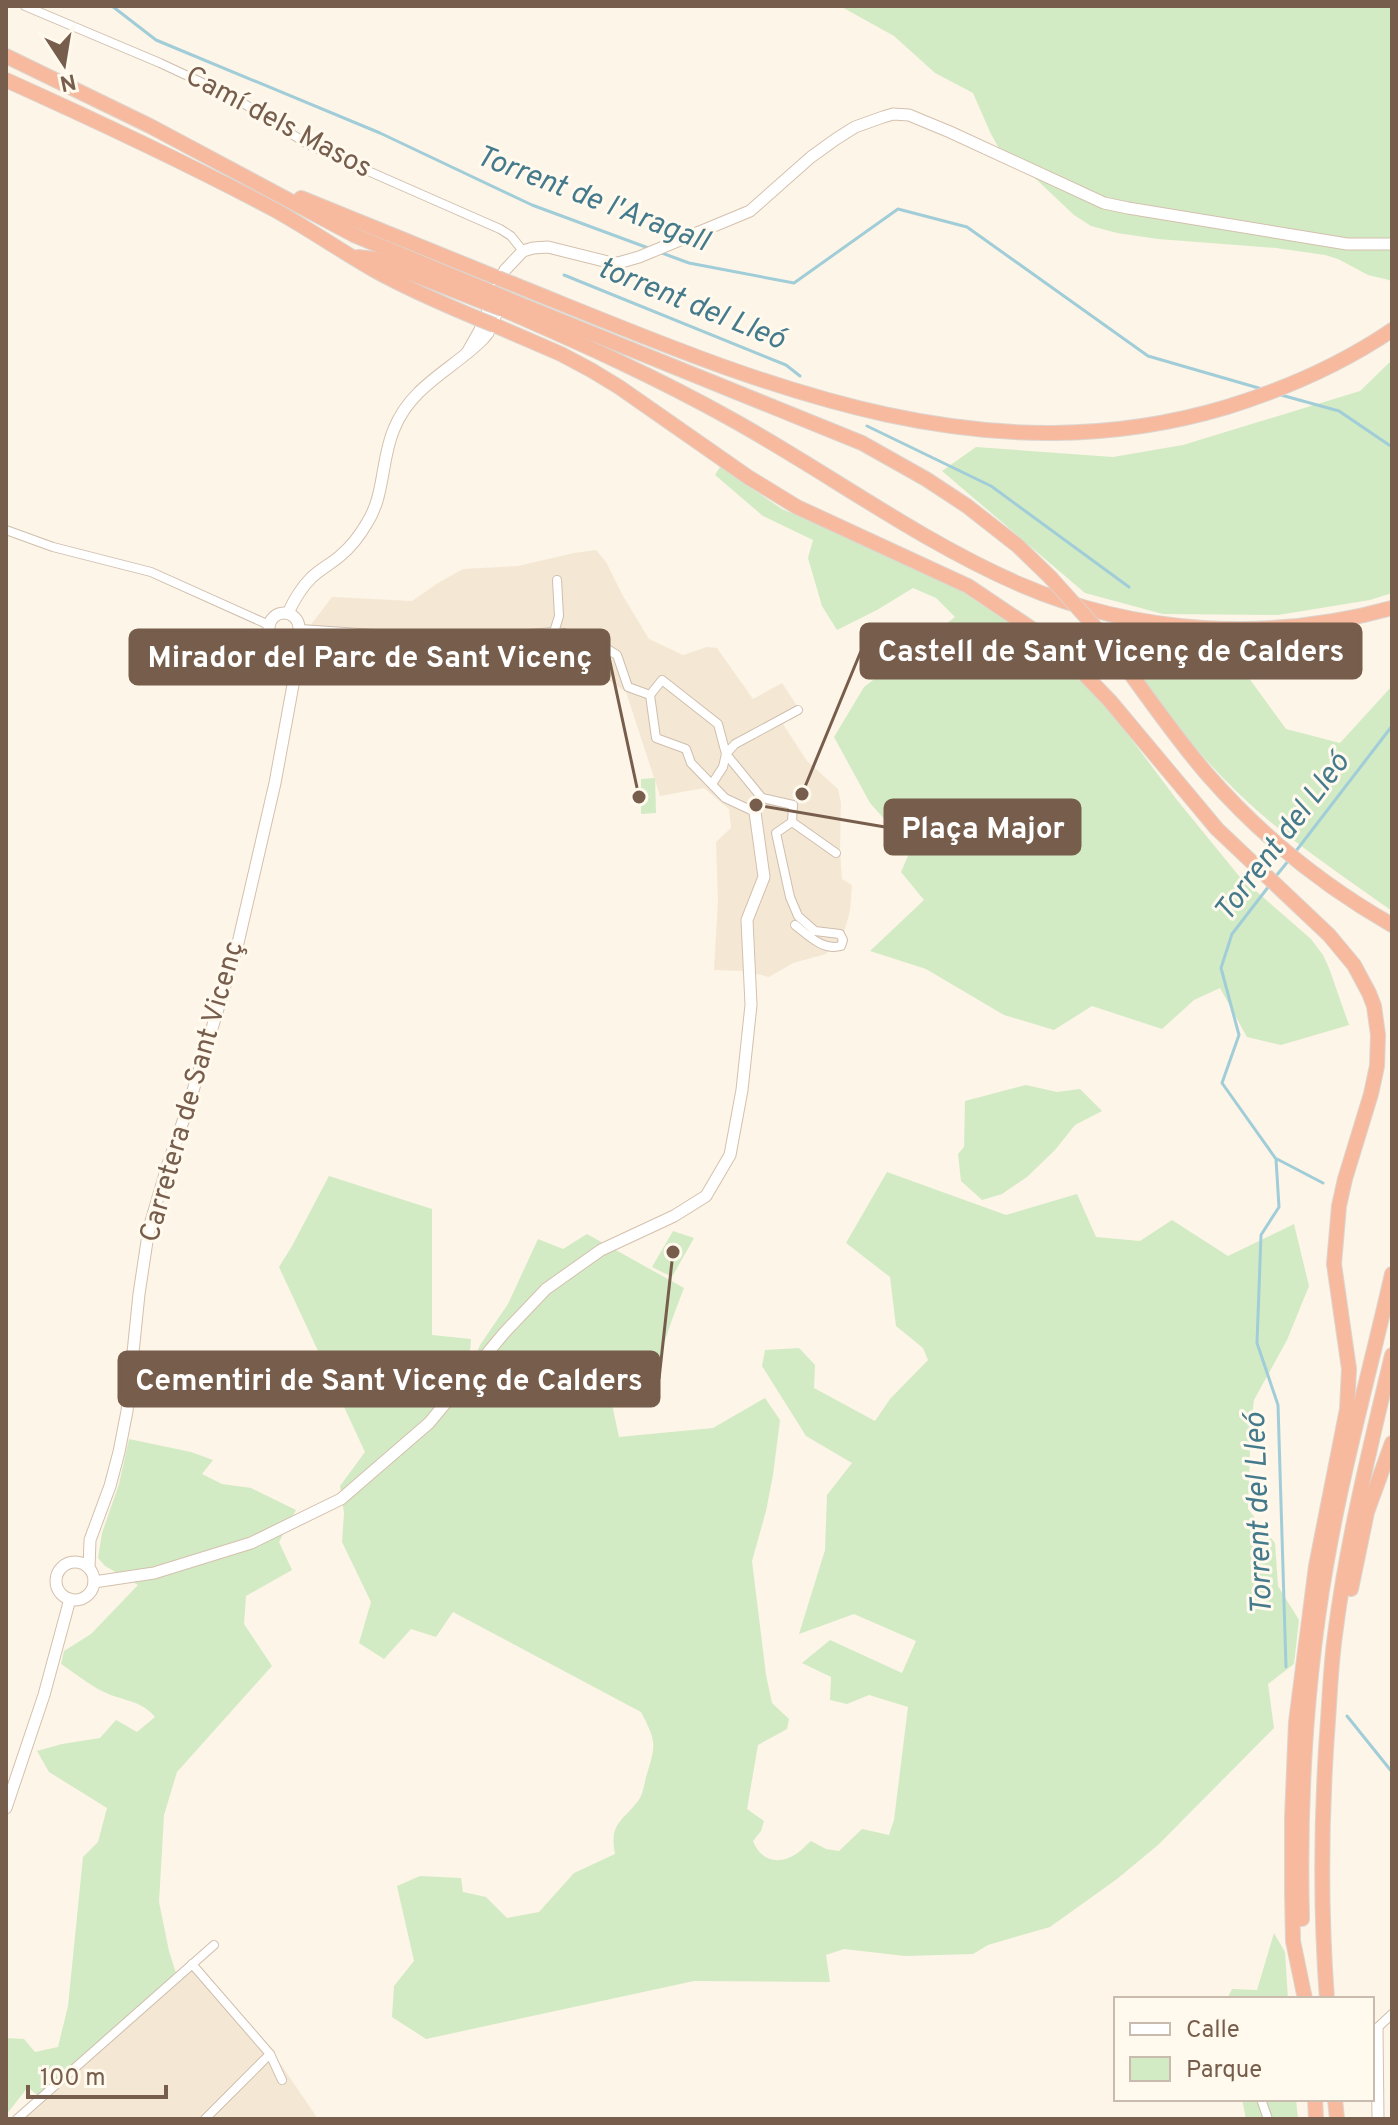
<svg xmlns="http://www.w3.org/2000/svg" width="1398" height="2125" viewBox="0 0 1398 2125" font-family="Overpass,sans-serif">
<rect width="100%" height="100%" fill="#fdf5e7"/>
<g fill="#f4e8d5">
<path d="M596,550L606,562L623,596L649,639L683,655L707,647L717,648L753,699L782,683L797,706L783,724L807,761L838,789L841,803L840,851L842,879L852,885L850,911L843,936L826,954L793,963L769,977L744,971L714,970L718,900L716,842L731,828L729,809L704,788L660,796L626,692L602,676L584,669L431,670L366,666L364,679L298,674L303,635L332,597L412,601L438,583L463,569L518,566L574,553Z"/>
<path d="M193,1958L282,2066L318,2119H16Z"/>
</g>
<g fill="#d2ebc5">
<path d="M840,6H1392V283L1389,280L1368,275L1338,259L1325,255L1276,248L1158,239L1117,233L1091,226L1074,215L1037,180L1003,156L990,132L973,93L935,73L894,36Z"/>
<path d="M1392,360V593L1370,600L1278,615L1163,614L1085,593L942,471L976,447L1113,457L1183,445L1360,391Z"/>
<path d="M720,467L782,509L890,555L952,585L1018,629L1079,680L1114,716L1177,800L1239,876L1311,939L1323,955L1329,968L1349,1025L1281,1045L1247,1037L1220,988L1194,1000L1162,1029L1092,1006L1054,1030L1004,1015L926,969L870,951L924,900L901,872L917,835L886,821L870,803L834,737L864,687L955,617L936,598L913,588L877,610L837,630L822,606L808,558L813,540L763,516L715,475Z"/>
<path d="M1108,624L1200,637L1260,636L1266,657L1238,663L1286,729L1340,743L1392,686V911C1357,886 1322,862 1288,836C1216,781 1152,702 1108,624Z"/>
<path d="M655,778L656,813L641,814V779Z"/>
<path d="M1026,1085L1057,1092L1080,1089L1102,1111L1075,1125L1055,1150L1027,1177L1002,1194L982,1200L961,1181L958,1154L964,1147L965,1101Z"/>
<path d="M887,1172L1006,1215L1077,1194L1096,1237L1140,1241L1172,1220L1228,1256L1294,1224L1309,1286L1287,1340L1254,1400L1251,1424L1248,1509L1275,1543L1278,1586L1299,1620L1294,1664L1268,1684L1274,1728L1158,1845L1117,1879L1050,1927L988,1945L973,1954L905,1956L844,1949L826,1955L830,1982L694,1981L426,2039L392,2017L394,1986L414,1961L397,1886L420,1876L461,1878L463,1892L486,1897L507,1918L539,1912L574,1873L615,1854C609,1823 622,1822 638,1801C643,1795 644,1785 646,1777C656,1744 657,1743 641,1712L453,1612L436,1637L411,1629L384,1659L359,1643L371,1602L342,1542L344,1513L340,1486L365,1452L279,1267L292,1246L329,1176L432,1209V1335L471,1339L468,1374L480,1345L508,1304L538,1239L563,1249L587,1234L684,1288C670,1324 657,1359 652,1397L612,1404L619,1437L713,1428L765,1398L780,1420L773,1475L766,1511L752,1561L766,1675L772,1703L789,1719L787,1729L758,1745L747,1809L764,1821L761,1831L753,1841C760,1860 778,1866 796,1854C801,1851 806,1845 811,1841L826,1849L839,1851L862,1829L889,1835L894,1820L908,1707L869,1695L847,1704L830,1700L831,1677L802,1663L830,1640L902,1673L916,1641L854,1614L799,1634L825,1550L827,1495L852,1463L806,1436L762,1366L765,1350L799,1348L815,1365L814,1388L875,1421L890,1399L928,1360L923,1348L896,1326L890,1277L846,1243Z"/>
<path d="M673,1231L694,1238L672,1277L652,1267Z"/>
<path d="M129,1439L191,1452L213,1460L202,1474L222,1484L251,1488L296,1510L279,1542L292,1570L246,1596L244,1624L272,1666L177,1772L164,1815L159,1902L169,1951L176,1973L39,2097L28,2087L6,2115V2038L24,2039L35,2052L58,2047L68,2006L83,1857L98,1842L107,1808L49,1772L37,1751L62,1744L100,1738L116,1720L137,1732L155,1717C142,1700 122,1701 104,1692C89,1685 75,1673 61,1664L64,1651L91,1634L138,1585L105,1566L98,1558L102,1533L119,1484Z"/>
<path d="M1274,1933L1285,1952L1288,1999H1227L1232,1989L1257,1990Z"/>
<path d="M1242,2099H1296L1298,2119H1246Z"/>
</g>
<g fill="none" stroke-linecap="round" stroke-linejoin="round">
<g stroke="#a1cdd9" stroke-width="3">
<path d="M112,6L156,40L380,133L532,205L651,249"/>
<path d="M662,253L689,263L794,283L898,209L967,227L1148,356L1262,389"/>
<path d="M564,275L786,365L800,376"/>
<path d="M1281,395L1339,411L1392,447"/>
<path d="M867,426L991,486L1129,587"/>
<path d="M1296,851L1392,726"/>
<path d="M1276,876L1289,860"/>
<path d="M1269,886L1232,934L1221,968L1239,1035L1222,1083L1276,1159L1279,1207L1261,1235L1257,1343L1278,1405L1286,1667"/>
<path d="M1277,1159L1323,1183"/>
<path d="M1347,1716L1392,1772"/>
</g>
<defs>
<g id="street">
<path d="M25,6L160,63L235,98L309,145L500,229L511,236L523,251"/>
<path d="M6,530L53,547L151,572L269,625"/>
<path d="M300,629L419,637L528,634L554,632L564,633L599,644L617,655L628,687L650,695"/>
<path d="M554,632L559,616L557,580"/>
<path d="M650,695L656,738L686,749L691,763L725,798L755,812L762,798"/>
<path d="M650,695L662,680L718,724L726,754L762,798"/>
<path d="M726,754L735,744L798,710"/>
<path d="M712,784L723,767L726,754"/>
<path d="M762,798L793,805L792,822"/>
<path d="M792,822L776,833L790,897L798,916L815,931L840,934L843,940L841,946C823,951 809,936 795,925"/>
<path d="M792,822L836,853"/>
<path d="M192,1964L270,2054L282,2080"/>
<path d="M1375,2030L1392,2014"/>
<path d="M1261,2099L1268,2119"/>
<path d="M17,2119L214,1945"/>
<path d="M205,2119L270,2054"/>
</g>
<g id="secondary">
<path d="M467,353L480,330L505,270L523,251L533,248L548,247L608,262L618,263L639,257L750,211L811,157L836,139L855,127L883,117L893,114L909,115L950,132L1104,203L1128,208L1347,244H1392"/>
<circle cx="284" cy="628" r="15"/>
<path d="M288,613C294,600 301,588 311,578C320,569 331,564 340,556C351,547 360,535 367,523C385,495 381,459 394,429C411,386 452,370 483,339L488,333L501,303"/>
<circle cx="75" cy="1581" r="19"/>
<path d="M89,1568L90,1540L110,1486L119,1452L127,1411L139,1294L149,1228L167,1167L188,1107L238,943L275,783L293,685V669L289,643"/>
<path d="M94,1582L154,1573L251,1543L341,1499L429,1423L505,1332L546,1289L601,1250L674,1216L706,1196L730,1155L742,1090L751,1005L747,920L764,877L755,812"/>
<path d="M6,1808L44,1695L70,1599"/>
<path d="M1377,2029L1378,2119"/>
</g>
<g id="highway">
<path d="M6,56L150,126L354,235L491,292"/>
<path d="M6,80C97,121 187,163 275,210C309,229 341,251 374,270C408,289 443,304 479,319"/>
<path d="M301,198L498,278"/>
<path d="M358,257L375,259L486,303"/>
<path d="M513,284C745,377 973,483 1227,407C1285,389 1342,364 1392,330"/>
<path d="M507,299L862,443L926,479L967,506L1018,546L1050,577"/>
<path d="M502,309C580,343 656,377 731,419C827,472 918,540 1019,584C1137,635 1269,642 1392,608"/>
<path d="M494,325L561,354L591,370L619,387L748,477L797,507L968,586L1032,629L1084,674L1110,701L1217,829L1329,935L1354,965L1369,993L1374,1006L1378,1035L1377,1066L1371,1094L1345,1179L1339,1206L1334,1264L1349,1369L1347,1409L1316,1566L1296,1722L1292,1818V1890L1293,1941L1305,1999"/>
<path d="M1104,637C1138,683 1170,731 1207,774C1260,835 1322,885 1392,925"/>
<path d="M1351,1589L1367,1512L1392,1443"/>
<path d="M1302,1919C1299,1801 1306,1682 1326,1566C1343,1467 1370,1371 1392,1274"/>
<path d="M1327,1999C1320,1906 1321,1813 1328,1720C1330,1692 1331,1663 1335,1635C1347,1540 1370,1448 1392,1355"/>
<path d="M1315,2099L1316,2119"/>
<path d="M1335,2099L1337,2119"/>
</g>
</defs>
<use href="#street" stroke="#cfbead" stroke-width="10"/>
<use href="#secondary" stroke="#d4c0ad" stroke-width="13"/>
<use href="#highway" stroke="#dcd5d0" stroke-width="16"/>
<use href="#street" stroke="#fff" stroke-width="8"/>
<use href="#secondary" stroke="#fff" stroke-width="11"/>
<use href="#highway" stroke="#f7ba9e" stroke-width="14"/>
<defs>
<g id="highway-bridge">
<path d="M498,278L513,284"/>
<path d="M491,292L507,299"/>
<path d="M486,303L502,309"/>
<path d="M479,319L494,325"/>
<path d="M1050,577L1104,637"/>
</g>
</defs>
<use href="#highway-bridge" stroke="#dcd5d0" stroke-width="16" stroke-linecap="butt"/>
<use href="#highway-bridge" stroke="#f7ba9e" stroke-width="14"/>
</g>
<g text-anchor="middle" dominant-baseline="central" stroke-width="6" stroke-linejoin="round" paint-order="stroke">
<g font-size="28" fill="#775d4b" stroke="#fff9ee">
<text transform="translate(278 123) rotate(28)">Camí dels Masos</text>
<text transform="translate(193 1092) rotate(-74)">Carretera de Sant Vicenç</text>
</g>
<g font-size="30" font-style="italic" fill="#447a8b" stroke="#fff9ee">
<text transform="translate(592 200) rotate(21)">Torrent de l'Aragall</text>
<text transform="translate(691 305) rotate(22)">torrent del Lleó</text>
<text transform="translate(1283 838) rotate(-53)">Torrent del Lleó</text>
<text transform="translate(1260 1514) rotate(-92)">Torrent del Lleó</text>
</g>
</g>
<path fill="none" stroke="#775d4b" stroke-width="3" d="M802 794L861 651M639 797L609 657M756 805L885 827M673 1252L659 1379"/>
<g fill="#775d4b" stroke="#fff9ee" stroke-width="3">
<circle cx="802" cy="794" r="8"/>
<circle cx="639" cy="797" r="8"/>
<circle cx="756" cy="805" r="8"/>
<circle cx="673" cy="1252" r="8"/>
</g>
<g fill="#775d4b" stroke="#775d4b" stroke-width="3">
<rect x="861" y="624" width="500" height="54" rx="8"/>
<rect x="130" y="630" width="479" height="54" rx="8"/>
<rect x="885" y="800" width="195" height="54" rx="8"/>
<rect x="119" y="1352" width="540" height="54" rx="8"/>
</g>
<g font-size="30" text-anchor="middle" font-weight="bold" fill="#fff">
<text x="1111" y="661">Castell de Sant Vicenç de Calders</text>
<text x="370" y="667">Mirador del Parc de Sant Vicenç</text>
<text x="983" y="838">Plaça Major</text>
<text x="389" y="1390">Cementiri de Sant Vicenç de Calders</text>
</g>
<rect width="1398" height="2125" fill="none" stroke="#775d4b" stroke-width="16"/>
<rect x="1114" y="1997" width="260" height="104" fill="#fff9ee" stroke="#c9bbad" stroke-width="2"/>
<rect x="1130" y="2023" width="40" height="12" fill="#ffffff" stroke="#c9bbad" stroke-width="2"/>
<text x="1186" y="2037" font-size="24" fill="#775d4b">Calle</text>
<rect x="1130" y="2057" width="40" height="24" fill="#d2ebc5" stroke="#c9bbad" stroke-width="2"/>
<text x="1186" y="2077" font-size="24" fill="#775d4b">Parque</text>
<g transform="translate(64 64) rotate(168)" stroke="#fff9ee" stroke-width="6" paint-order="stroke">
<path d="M0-6L14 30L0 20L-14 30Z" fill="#775d4b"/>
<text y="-12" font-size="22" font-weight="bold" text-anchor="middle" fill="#775d4b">N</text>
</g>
<path d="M28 2085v12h138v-12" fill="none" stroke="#775d4b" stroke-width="4"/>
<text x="40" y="2085" font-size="24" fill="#775d4b" stroke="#fff9ee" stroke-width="6" paint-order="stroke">100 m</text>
</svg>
